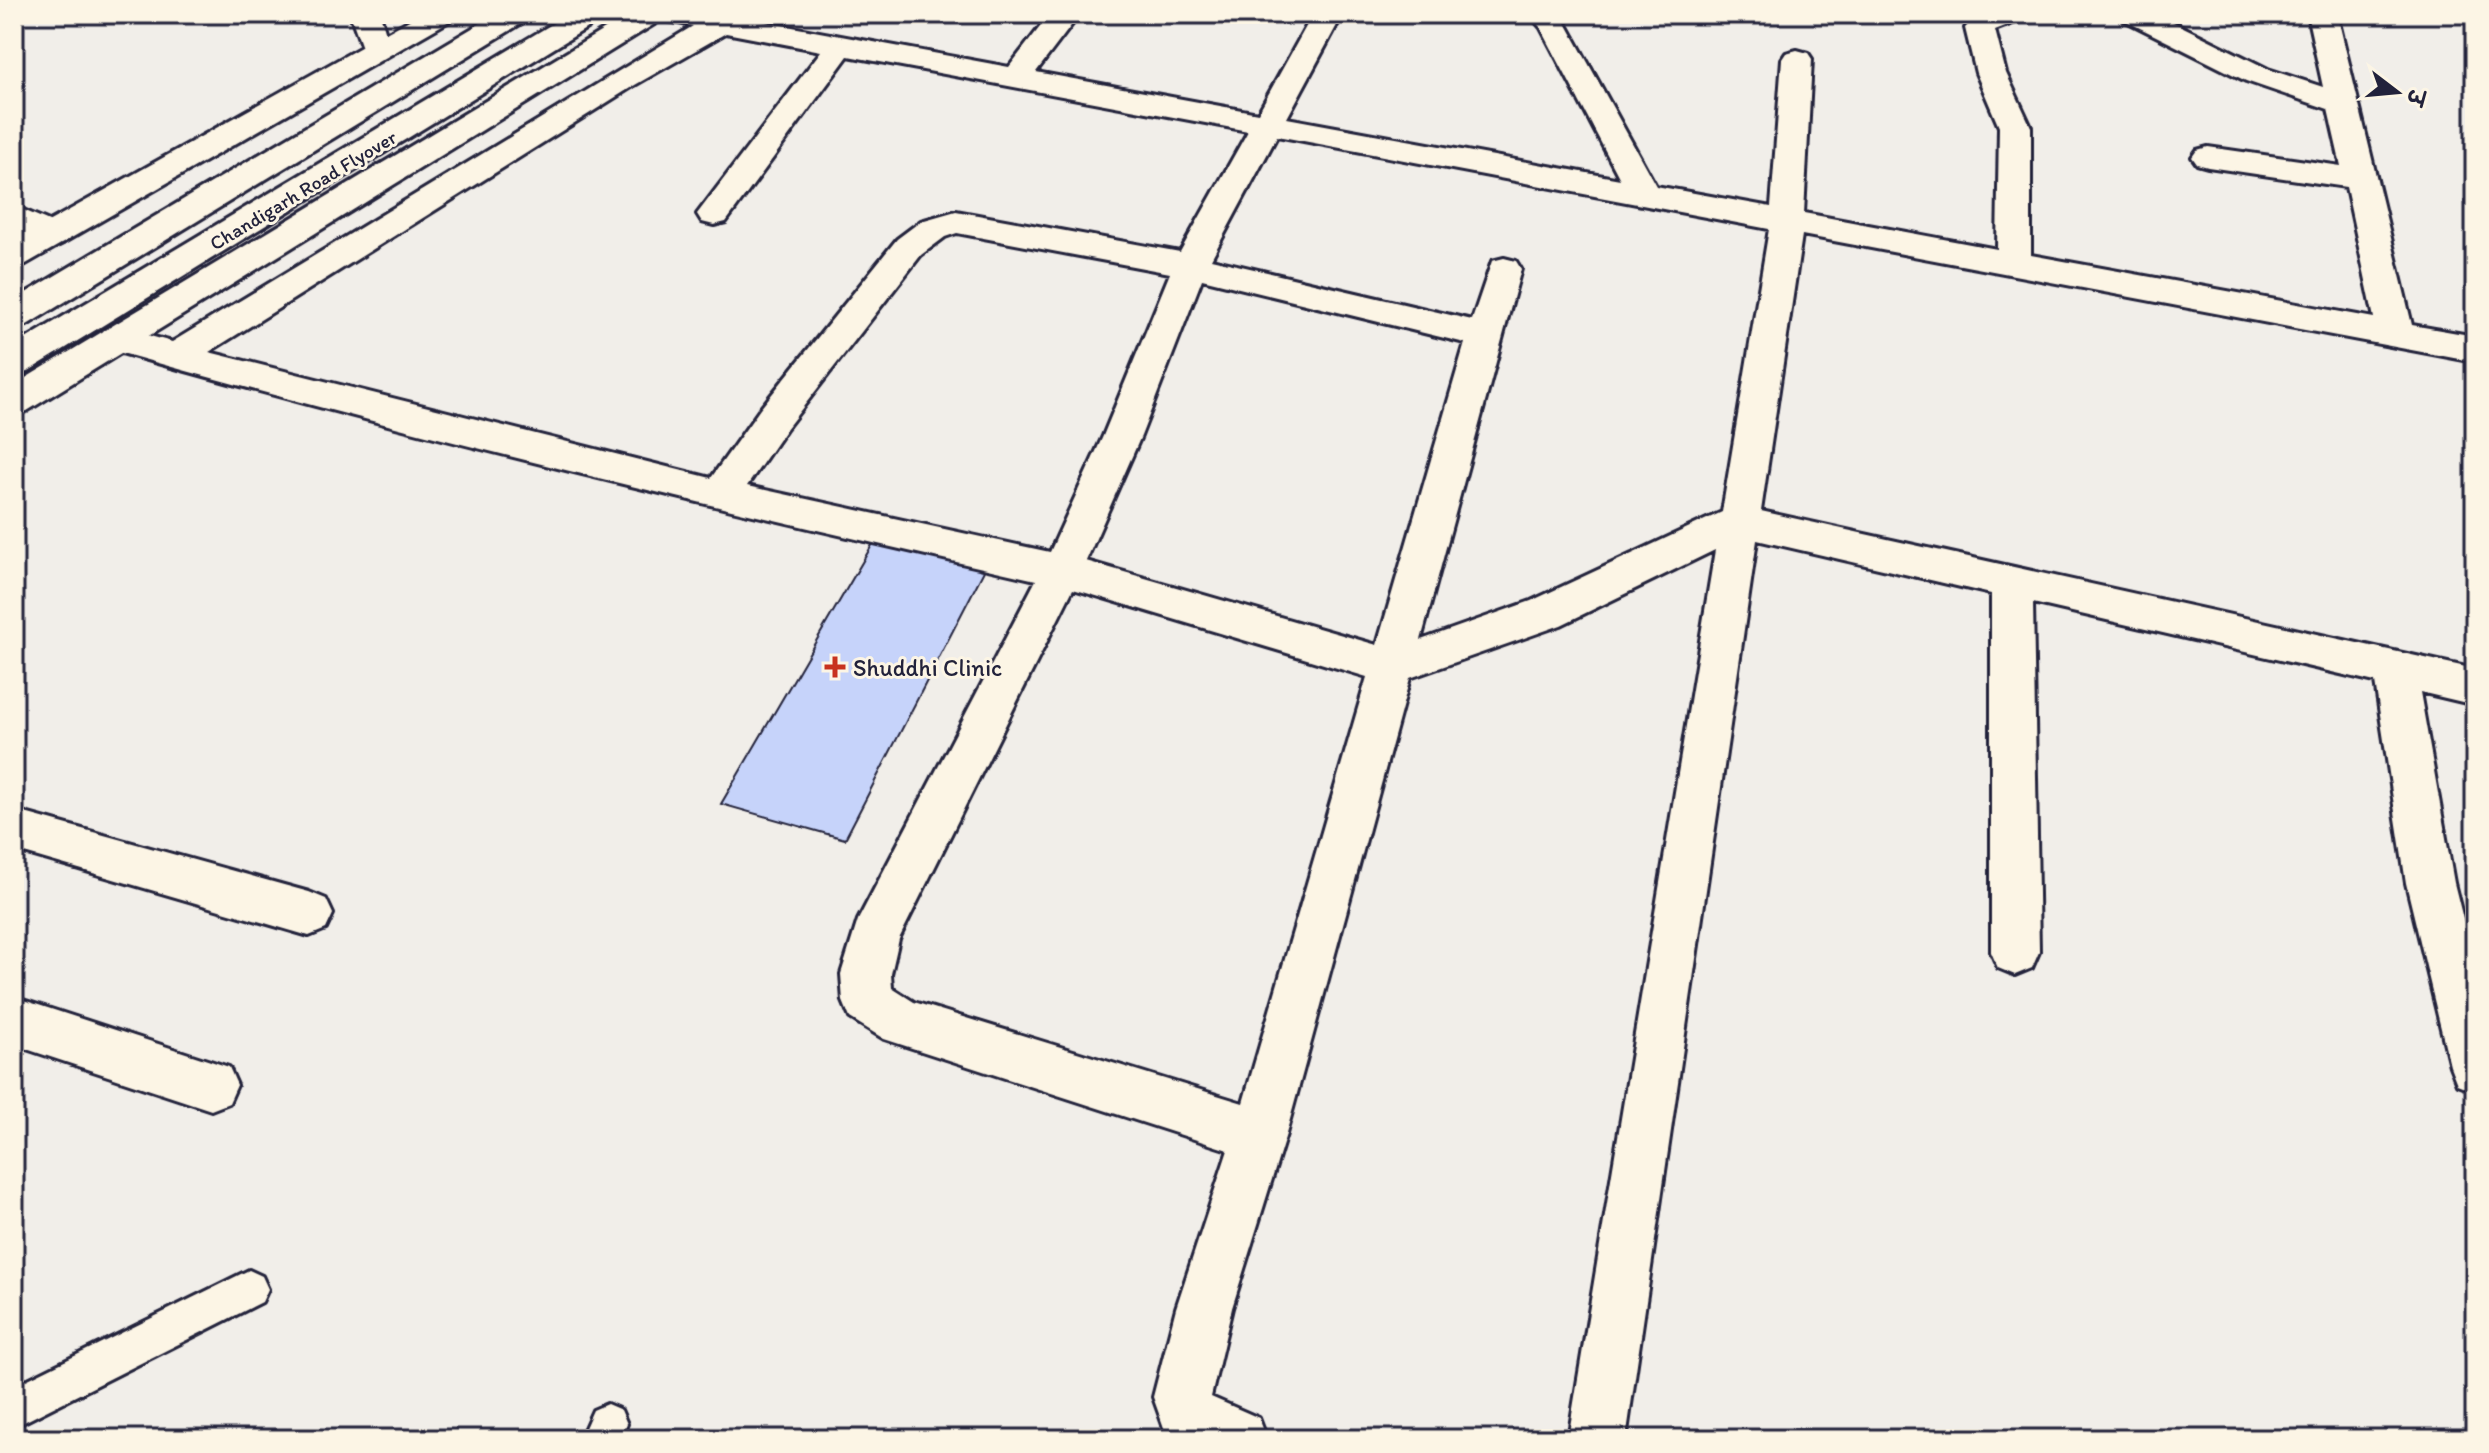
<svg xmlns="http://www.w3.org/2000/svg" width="2489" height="1453" viewBox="0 0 2489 1453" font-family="Itim,'Playpen Sans Deva',sans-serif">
<rect width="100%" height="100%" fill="#f1eee9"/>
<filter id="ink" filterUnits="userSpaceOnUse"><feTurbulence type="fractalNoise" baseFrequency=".0125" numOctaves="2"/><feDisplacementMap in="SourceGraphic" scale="16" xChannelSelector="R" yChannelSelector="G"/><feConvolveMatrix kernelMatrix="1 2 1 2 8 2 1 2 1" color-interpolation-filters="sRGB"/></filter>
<g filter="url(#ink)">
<path fill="#c6d3fa" stroke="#22223b" stroke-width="2" d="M878,535L989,561L845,839L721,804Z"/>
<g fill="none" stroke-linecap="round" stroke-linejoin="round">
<defs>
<g id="lane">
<path d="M249,1270L262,1276L268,1289L262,1302L14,1427V1386Z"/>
<path d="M607,1404L621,1410L627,1424L621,1439H580L593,1410Z"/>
</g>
<g id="street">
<path d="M350,14H380L391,50L387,56L376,59L365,56Z"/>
<path d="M659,14H722L1009,67L1050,14H1080L1036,72L1258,113L1313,14H1343L1287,118L1620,179L1541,28L1529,14H1561L1656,186L1771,207L1782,59L1786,53L1797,50L1808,53L1812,59L1804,213L1997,249L1999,127L1976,73L1965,28L1979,14H2026L2021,20L1995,30L2006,73L2031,127V255L2374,318L2346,187L2208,167L2197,164L2192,157L2197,150L2208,147L2341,166L2328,109L2246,81L2124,20L2119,14H2157L2268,69L2323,87L2307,14H2337L2412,325L2475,336V362L1802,235L1761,511L2475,669V705L2420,692L2454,883L2475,967V1091L2457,1084L2450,1066L2406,883L2375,682L2033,603L2039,952L2032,968L2015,975L1998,968L1991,952V594L1757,540L1626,1439H1568L1715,550L1561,625L1410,678L1286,1134L1232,1308L1211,1397L1259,1418L1267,1439H1168L1153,1397L1176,1308L1228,1150L884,1039L850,1018L843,1001L841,974L858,920L1036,580C724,510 413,436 104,348L99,339L104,330L117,327L172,342L693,26L664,20ZM726,33L821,51L697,214L702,222L714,225L726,222L848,56L1248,131L1180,252L956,211L921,221L897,239L760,409L711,478L209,352L635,85ZM1277,136L1769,229L1722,512L1531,601L1421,640L1521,269L1516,261L1504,258L1492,261L1472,320L1211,259ZM957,233L1170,273L1103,436L1050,552L747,486L786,429L921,255L945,237ZM1202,279L1465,343L1377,645L1086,561L1141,436ZM1073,589L1367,677L1243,1103L914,1002L892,988L891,974L899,939Z"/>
<path d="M14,206L63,227L68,235L63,243L51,246L14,230Z"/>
<path d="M14,810L309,892L326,899L333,914L326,929L309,936L14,850Z"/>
<path d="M14,997L229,1067L237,1085L229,1103L211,1110L14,1045Z"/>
</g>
<g id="secondary">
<path d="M420,14H456L451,20L26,264L14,267V241Z"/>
<path d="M630,14H666L661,20L27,411L14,415V385Z"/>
</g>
<g id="highway">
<path d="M496,14H532L527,20L27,325L14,328V300Z"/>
<path d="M569,14H605L600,20L27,372L14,376V346Z"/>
</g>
</defs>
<use href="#lane" stroke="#22223b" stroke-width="6"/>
<use href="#street" stroke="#22223b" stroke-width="6"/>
<use href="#secondary" stroke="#22223b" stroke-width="6"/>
<use href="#highway" stroke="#22223b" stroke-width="6"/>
<use href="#lane" fill="#fcf5e5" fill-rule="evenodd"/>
<use href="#street" fill="#fcf5e5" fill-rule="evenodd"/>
<use href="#secondary" fill="#fcf5e5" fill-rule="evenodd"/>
<use href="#highway" fill="#fcf5e5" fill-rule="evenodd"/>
</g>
</g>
<path fill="#c8321e" stroke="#fcf5e5" stroke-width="3" d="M831 655h8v8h8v8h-8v8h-8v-8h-8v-8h8z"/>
<g text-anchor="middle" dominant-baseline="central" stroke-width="6" stroke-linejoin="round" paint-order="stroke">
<g font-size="20" fill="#22223b" stroke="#fcf5e5">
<text transform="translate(303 190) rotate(-31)">Chandigarh Road Flyover</text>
</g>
<g font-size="24" fill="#22223b" stroke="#fcf5e5" text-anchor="start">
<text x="853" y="667">Shuddhi Clinic</text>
</g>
</g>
<rect width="2489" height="1453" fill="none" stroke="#fcf5e5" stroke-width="48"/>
<rect x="24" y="24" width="2441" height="1405" fill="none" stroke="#22223b" stroke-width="3" filter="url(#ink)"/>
<g transform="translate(2397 92) rotate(106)" stroke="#fcf5e5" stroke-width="6" paint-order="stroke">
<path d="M0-6L14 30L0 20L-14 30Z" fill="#22223b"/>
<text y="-12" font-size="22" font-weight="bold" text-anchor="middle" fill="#22223b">उ</text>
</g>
</svg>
